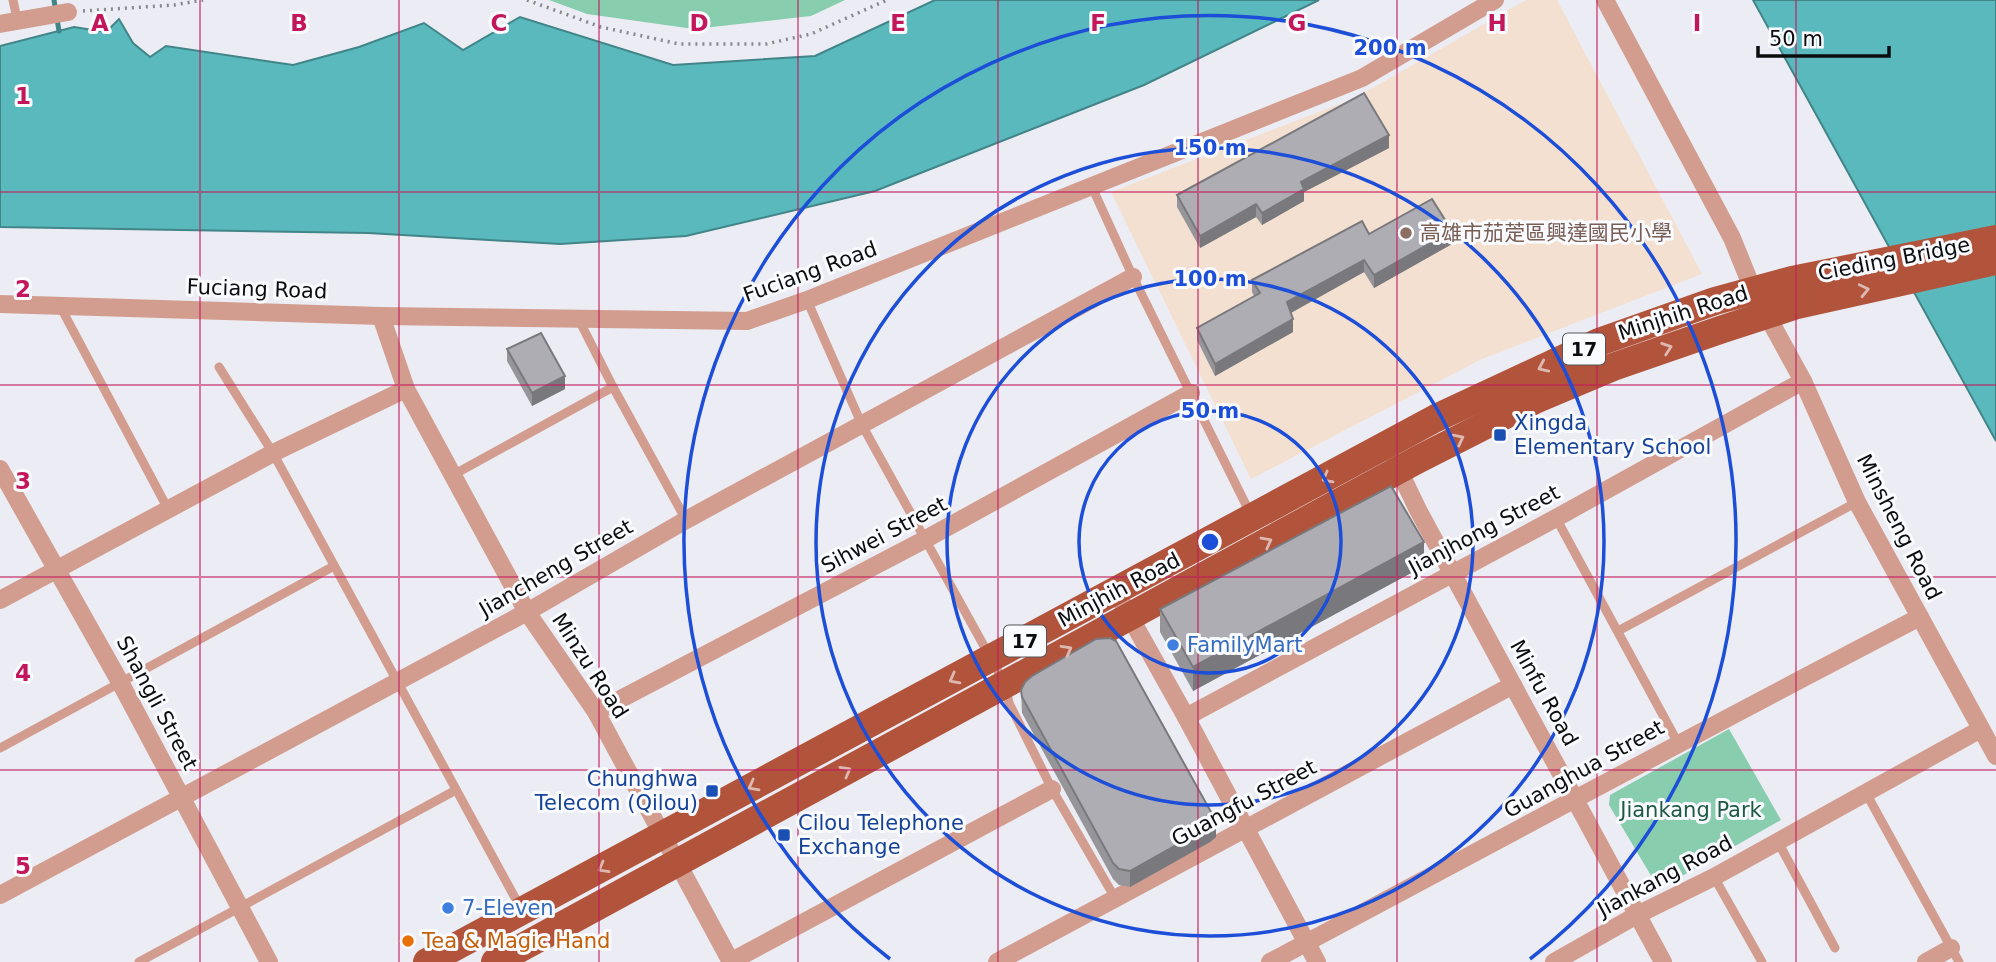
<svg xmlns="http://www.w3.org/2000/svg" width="1996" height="962" viewBox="0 0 1996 962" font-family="'DejaVu Sans','Noto Sans TC',sans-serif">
<rect width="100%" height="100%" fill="#ecedf4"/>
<path fill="#f3e0d0" d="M1526,0H1557L1702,274L1482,359L1251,479L1111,192L1355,98Z"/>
<g fill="#87cdae">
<path d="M549,0H845L811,16L694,29L587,14Z"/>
<path d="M1729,729L1781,820L1659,889L1609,805L1610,795Z"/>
</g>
<g fill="#59b9bd" stroke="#428588" stroke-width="2">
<path d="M935,0H1319L1144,85L875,191L686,236L560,244L368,233L0,227V46L74,27L106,32L119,19L133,43L150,57L166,46L293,65L359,47L424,23L463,50L520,17L673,65L815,56Z"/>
<path d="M1753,0H1996V441Z"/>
</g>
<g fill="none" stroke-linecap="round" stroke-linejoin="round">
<path stroke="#428588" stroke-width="5" d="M54,0L59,31"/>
<g stroke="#87888d" stroke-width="3.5" stroke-dasharray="2 5" stroke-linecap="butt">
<path d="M527,0L601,27L679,44H766L811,34L887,0"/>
<path d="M83,11L174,5L203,0"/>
</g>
<g stroke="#d29d8e" stroke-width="9">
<path d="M13,0L17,19"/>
<path d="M1092,187L1133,277L1250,513"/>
<path d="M807,300L862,425L1005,684L1009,703L1052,789L1115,898"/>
<path d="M60,306L168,509"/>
<path d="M579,320L613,387L686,520"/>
<path d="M219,367L273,453L520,907"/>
<path d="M453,475L613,387"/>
<path d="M1556,518L1678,743"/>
<path d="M1618,631L1857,502"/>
<path d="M0,748L334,566"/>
<path d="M1866,793L1959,962"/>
<path d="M1778,842L1835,948"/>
<path d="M1714,877L1762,962"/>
<path d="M139,962L456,790"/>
</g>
<g stroke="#d29d8e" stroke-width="18">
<path d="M1605,0L1732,238L1753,290L1803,381L1857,502L1996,756"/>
<path d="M0,24L68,12"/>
<path d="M0,304L381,316L747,321L807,300L1362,78L1495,0"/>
<path d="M381,316L406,389L527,612L596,712L731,962"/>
<path d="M1395,462L1418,510L1663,962"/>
<path d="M0,469L120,682L269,962"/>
<path d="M1116,592L1186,717L1317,962"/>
<path d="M0,600L273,453L406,389"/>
<path d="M596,712L924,540L1191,393"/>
<path d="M1186,717L1556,518L1803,381"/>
<path d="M0,895L527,612L686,520L1133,277"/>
<path d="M730,962L1052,789"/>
<path d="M997,962L1513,685"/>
<path d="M1270,962C1486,847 1702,730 1920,617"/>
<path d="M1554,962L1637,915L1714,877L1981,729"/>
<path d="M1926,962L1951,948"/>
</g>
<g stroke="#b2543c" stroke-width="28">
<path d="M427,962L1436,418L1599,342L1715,301L1792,280L1996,239"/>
<path d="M495,962L1417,460L1537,399L1613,367L1723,329L1797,305L1996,261"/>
</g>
</g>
<g fill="#95959a">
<path d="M1389,148L1304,192V201L1262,225L1256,217L1200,248L1177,207V195Z"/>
<path d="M1369,234L1452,244L1374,288L1364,272L1291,313L1293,332L1215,376L1197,340V328L1254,296L1252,292V280Z"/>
<path d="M507,349L565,389L532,406L507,361Z"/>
<path d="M1424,566L1193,691L1160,632V609Z"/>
<path d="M1021,690L1216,837L1210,842L1130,887L1119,885L1113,879L1022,713Z"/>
</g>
<g fill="#79797d">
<path d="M1389,135V148L1304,192V201L1262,225V213L1301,182Z"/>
<path d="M1256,204V217L1200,248V236Z"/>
<path d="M1452,231V244L1374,288V275Z"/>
<path d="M1364,260V272L1287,315V302Z"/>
<path d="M1293,319V332L1215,376V364Z"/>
<path d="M565,376V389L532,406V393Z"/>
<path d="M1424,542V566L1193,691V667Z"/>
<path d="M1216,821V837L1210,842L1130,887V871Z"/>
</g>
<g fill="#adadb3" stroke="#79797d" stroke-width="2">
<path d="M1364,93L1389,135L1301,182L1304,189L1262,213L1256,204L1200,236L1177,195Z"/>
<path d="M1432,199L1452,231L1374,275L1364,260L1287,302L1293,319L1215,364L1197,328L1260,293L1252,280L1362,221L1369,234Z"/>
<path d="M541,333L565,376L532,393L507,349Z"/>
<path d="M1391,486L1424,542L1193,667L1160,609Z"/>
<path d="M1110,638L1116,641L1216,821L1210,826L1130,871L1119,869L1113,863L1022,697L1021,690L1025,682L1032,676L1096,639Z"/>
</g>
<defs><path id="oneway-chevron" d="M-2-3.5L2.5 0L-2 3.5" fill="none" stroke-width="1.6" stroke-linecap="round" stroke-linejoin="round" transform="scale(1.75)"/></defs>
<g stroke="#ddb8b1">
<use href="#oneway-chevron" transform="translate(1864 290) rotate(-13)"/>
<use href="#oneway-chevron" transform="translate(1667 348) rotate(-19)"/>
<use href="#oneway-chevron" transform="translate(1543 367) rotate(156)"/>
<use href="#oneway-chevron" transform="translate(1459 439) rotate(-27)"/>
<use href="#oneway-chevron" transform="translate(1327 478) rotate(152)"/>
<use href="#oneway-chevron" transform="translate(1267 542) rotate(-28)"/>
<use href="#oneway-chevron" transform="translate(1067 650) rotate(-29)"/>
<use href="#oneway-chevron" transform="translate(954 679) rotate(152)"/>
<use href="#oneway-chevron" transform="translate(846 771) rotate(-29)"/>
<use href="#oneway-chevron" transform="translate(753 786) rotate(152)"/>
<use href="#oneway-chevron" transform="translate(603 868) rotate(151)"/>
</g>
<path fill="none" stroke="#c2185b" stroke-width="2" stroke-opacity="0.55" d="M200,0V962M399,0V962M599,0V962M798,0V962M998,0V962M1198,0V962M1397,0V962M1597,0V962M1796,0V962M0,192H1996M0,385H1996M0,577H1996M0,770H1996"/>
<g fill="none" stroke="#1d4ed8" stroke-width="3.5">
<circle cx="1210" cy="542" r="131"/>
<circle cx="1210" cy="542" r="263"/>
<circle cx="1210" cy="542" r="394"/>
<path d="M890 959A526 526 0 1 1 1530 959"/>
</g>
<circle fill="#8d6e63" stroke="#fafbff" stroke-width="2.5" cx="1406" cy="233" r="7"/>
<g fill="#1a4fb4" stroke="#fafbff" stroke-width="2.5">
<rect x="1493" y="428" width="14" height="14" rx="3.5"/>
<rect x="705" y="784" width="14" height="14" rx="3.5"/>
<rect x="777" y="828" width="14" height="14" rx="3.5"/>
</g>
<g fill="#3f7fe0" stroke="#fafbff" stroke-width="2.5">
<circle cx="1173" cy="645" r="7"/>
<circle cx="448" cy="908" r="7"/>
</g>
<circle fill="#e8710a" stroke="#fafbff" stroke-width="2.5" cx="408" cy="941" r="7"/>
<g text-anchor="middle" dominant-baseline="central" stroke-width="6" stroke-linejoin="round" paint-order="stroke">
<g fill="#fafbff" stroke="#535456" stroke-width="2">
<rect x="1563" y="333.5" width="42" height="31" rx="5"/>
<rect x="1004" y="625.5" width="42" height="31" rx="5"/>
</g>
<g font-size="19" font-weight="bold" fill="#0b0c0e">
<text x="1584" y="349">17</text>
<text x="1025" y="641">17</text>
</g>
<g font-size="21" fill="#785e54" stroke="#fafbff" text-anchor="start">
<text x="1420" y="233">高雄市茄萣區興達國民小學</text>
</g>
<g font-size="21" fill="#0b0c0e" stroke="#fafbff">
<text transform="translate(1894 259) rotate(-11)">Cieding Bridge</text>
<text transform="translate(810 272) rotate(-20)">Fuciang Road</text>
<text transform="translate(257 289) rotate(2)">Fuciang Road</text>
<text transform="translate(1683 313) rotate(-18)">Minjhih Road</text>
<text transform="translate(1899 527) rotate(63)">Minsheng Road</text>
<text transform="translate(1484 530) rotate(-28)">Jianjhong Street</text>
<text transform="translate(884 535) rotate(-28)">Sihwei Street</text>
<text transform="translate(556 568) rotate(-30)">Jiancheng Street</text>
<text transform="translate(1119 590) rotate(-28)">Minjhih Road</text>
<text transform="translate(590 666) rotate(57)">Minzu Road</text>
<text transform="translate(1544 693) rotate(61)">Minfu Road</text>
<text transform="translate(157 703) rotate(62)">Shangli Street</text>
<text transform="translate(1584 769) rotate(-29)">Guanghua Street</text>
<text transform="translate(1244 803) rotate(-28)">Guangfu Street</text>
<text transform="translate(1665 876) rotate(-28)">Jiankang Road</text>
</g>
<g font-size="21" fill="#164399" stroke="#fafbff" text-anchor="start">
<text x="1514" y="423">Xingda<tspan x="1514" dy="24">Elementary School</tspan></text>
<text x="698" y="779" text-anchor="end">Chunghwa<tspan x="698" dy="24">Telecom (Qilou)</tspan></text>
<text x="798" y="823">Cilou Telephone<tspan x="798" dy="24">Exchange</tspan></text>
</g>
<g font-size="21" fill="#366cbe" stroke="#fafbff" text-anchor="start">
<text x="1187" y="645">FamilyMart</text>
<text x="462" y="908">7-Eleven</text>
</g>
<g font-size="21" fill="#1f5a43" stroke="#fafbff">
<text x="1691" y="810">Jiankang Park</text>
</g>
<g font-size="21" fill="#c56008" stroke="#fafbff" text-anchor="start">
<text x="422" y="941">Tea &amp; Magic Hand</text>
</g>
</g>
<g font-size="23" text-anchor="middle" font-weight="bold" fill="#c2185b" stroke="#fafbff" stroke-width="6" stroke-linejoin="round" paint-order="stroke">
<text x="100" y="31">A</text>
<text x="299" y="31">B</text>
<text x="499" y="31">C</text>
<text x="699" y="31">D</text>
<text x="898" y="31">E</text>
<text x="1098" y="31">F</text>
<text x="1297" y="31">G</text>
<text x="1497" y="31">H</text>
<text x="1697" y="31">I</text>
<text x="23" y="104">1</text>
<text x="23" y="297">2</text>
<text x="23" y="489">3</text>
<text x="23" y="681">4</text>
<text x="23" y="874">5</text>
</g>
<circle cx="1210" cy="542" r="10" fill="#1d4ed8" stroke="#fafbff" stroke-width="3.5"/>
<g font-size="21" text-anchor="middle" font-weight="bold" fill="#1d4ed8" stroke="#fafbff" stroke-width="6" stroke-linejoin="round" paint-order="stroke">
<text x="1390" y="55">200 m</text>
<text x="1210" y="155">150 m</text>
<text x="1210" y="286">100 m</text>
<text x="1210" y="418">50 m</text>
</g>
<path d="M1758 46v10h131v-10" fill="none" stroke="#0b0c0e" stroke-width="3.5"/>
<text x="1769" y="46" font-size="21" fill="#0b0c0e" stroke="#fafbff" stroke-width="5" paint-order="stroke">50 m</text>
</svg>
